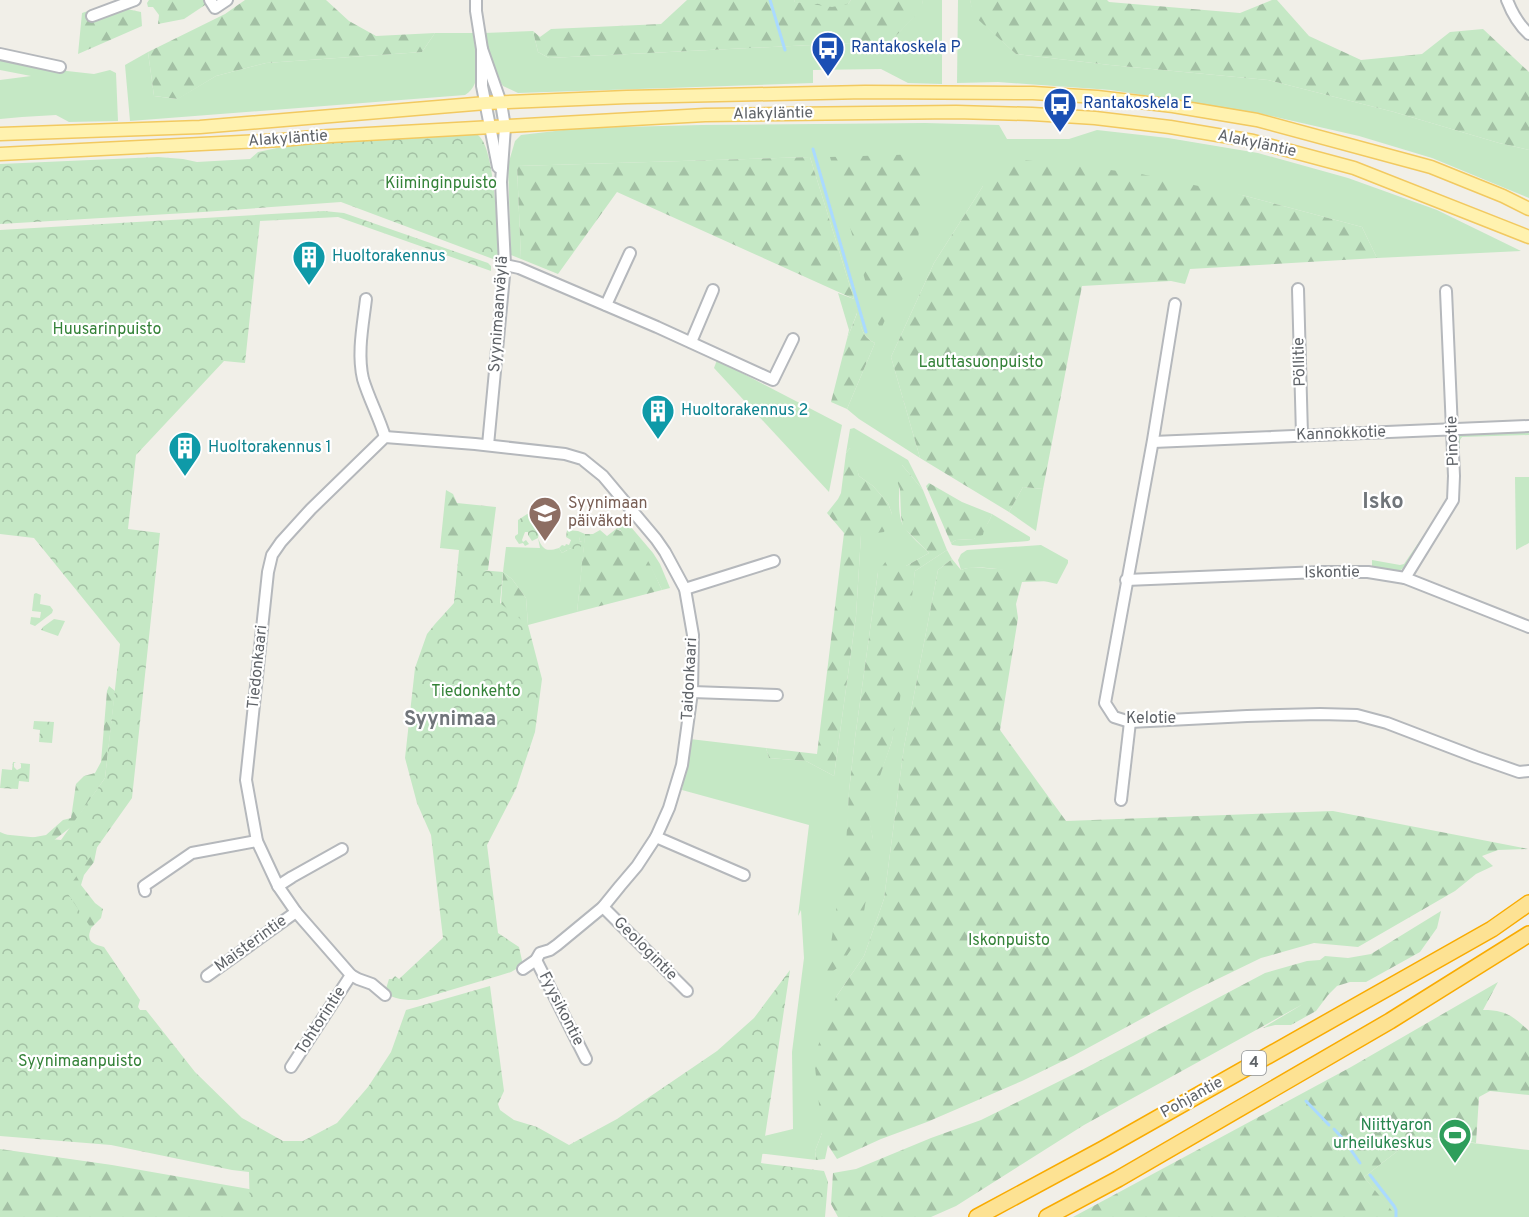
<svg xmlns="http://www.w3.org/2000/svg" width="1529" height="1217" viewBox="0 0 1529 1217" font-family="Overpass,sans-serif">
<defs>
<pattern id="forest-firs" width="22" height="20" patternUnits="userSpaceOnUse" patternTransform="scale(1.5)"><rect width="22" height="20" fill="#c5e8c5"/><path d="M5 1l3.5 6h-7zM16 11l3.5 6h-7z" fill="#a3c0a4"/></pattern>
<pattern id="park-crowns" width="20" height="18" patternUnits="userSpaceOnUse" patternTransform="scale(1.5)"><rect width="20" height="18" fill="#c5e8c5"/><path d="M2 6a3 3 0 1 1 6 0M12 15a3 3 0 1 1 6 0" fill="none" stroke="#a3c0a4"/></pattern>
</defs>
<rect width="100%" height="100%" fill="#f1efe8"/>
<g fill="#c5e8c5">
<path d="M923,0H942V84L908,83L881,69L813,70V83L518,93L503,86L494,72L484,33L533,31L538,52L549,58L891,41L921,9Z"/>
<path d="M958,0H970L974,15L1016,54L1110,65L1268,80L1394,112L1499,143L1529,150V198L1432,158L1359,136L1258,113L1111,90L998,82L957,83Z"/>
<path d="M435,33H473C475,52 485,83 465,95L130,121L125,65L148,52L154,96L177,99L216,76L266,63L422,52Z"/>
<path d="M0,58L67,71L94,74L110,70L116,73L118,121L69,122L56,115L22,117L0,119V80L31,76L0,70Z"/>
<path d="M925,123L999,125L1007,139H1069L1097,130L1168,138L1258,153L1348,178L1437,210L1521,251L1377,258L1362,227L1242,195L983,186L934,263L891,357L920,458L859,419L847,409L875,343C862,337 861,326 857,313L847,339L849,330L838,293L854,299L810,157L517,166L521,259L511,255L508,165L515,141L521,135L581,128L702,125Z"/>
<path d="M717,360L842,425L829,492L714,368Z"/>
<path d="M854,428L908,460L923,490L902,465C900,481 895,516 905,528C911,537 921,545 929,553L906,566L878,572L855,738L849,791L847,846L873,839L867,811L892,741L915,571L947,550L952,559L938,570L904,747L884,899L864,956L836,997L822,1133L815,1151L816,1160L766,1154L740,1153L582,1180L793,1129L792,1052L804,958L801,910L798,916L809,825L682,790L690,739L766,748L769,758L806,761L834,776L856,616L861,535L892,514L888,503L873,486L859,476L850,448L846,453L850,429Z"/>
<path d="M1529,431V435L1462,437L1460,440V457L1457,458L1456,439L1460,434Z"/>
<path d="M1515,477H1529V543L1516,550Z"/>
<path d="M1023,487L1043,489L1036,531L1009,512Z"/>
<path d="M1447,496H1450L1448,501L1406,566L1398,572L1372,569V560L1400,565L1404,564L1447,501Z"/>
<path d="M992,514L1030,537V540L1028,541L960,546L952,545L951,543L956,540L974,539C981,532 989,524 992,514Z"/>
<path d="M625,520L653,553L660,564L670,588L662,590L648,561L620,530L616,529Z"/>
<path d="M580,536L585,537L577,612L528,625L526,598L512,579L503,572L506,547L540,548L538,538C543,550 546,552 559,548L562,553L582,542L579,541Z"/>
<path d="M1041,545L1068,560V563L1057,584L1044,581L1052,580C1029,576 982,562 961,570L958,560L961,554L967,550Z"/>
<path d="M36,593L41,595L40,604L50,606L53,610L52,613L35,626L30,624L31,617L40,618L41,612L32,611L34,594Z"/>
<path d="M1417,1136L1529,1150V1217H1392V1212L1364,1177Z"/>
</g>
<g fill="url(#forest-firs)">
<path d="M121,0L127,9L141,12L142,26L78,54L82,13Z"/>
<path d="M149,0H205V5L184,19L158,24L159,15L153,7H148L147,3Z"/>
<path d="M245,0H326L349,21L376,36L435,33L422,52L266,63L216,76L178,99L154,96L148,52L225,14Z"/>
<path d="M687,0H794L795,2L848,4L851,0H923L922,9L891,41L549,58L538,52L533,31L540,37L551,29L661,24Z"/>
<path d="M970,0H1107L1109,2L1240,13L1272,0H1277L1309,36L1361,60L1422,54L1450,32L1483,29L1529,72V150L1499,143L1394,112L1268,80L1110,65L1016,54L973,15Z"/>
<path d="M924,154L918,243L882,327L879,326L875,315L830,157Z"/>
<path d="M810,157L854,299L617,192L558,274L521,259L517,166Z"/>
<path d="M1015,159L1136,173L1242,195L1362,227L1377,258L1190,269L1185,284L1171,281L1082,286L1043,489L1023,487L1009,512L920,458L891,357L934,263L983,186Z"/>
<path d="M858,311C861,325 861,337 875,343L847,409L831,402L847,339Z"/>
<path d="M850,448L857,452L856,464L859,476L873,486L888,503L892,514L884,532L861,535L856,616L834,776L806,761L769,758L766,748L817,754L844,533L827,513L838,499L841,493L846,453Z"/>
<path d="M899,464L902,465L923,490L947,550L915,571L900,699L892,741L868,811L873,839L869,881L860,936L840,966L826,976L846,846L849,791L855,738L878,572L886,561L906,566L929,553L903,527L901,516L900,489L892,468Z"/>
<path d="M929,483L962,502L992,514C990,522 984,527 983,535L974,539L956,540L951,543L926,486Z"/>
<path d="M446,490L453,494L457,503L496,507L488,570L475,572L454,603L459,550L440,548Z"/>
<path d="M616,529C641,538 652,568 662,590L577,612L585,534H593L600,530L607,536Z"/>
<path d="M952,559L961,570C973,565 986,569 999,569C1017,570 1040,566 1055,578L1052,581L1022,582L1016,604L1018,618L1000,730L1066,821L1333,811L1528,849L1498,850L1482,856L1493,866L1476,874L1455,891L1358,947L1314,943L1261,958L1193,991L1073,1056L1022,1081L927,1122L881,1139L837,1159L828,1145L825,1159L816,1160L815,1151L822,1133L814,1057L836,997L864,956L884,899L904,747L938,570Z"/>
<path d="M503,572L512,579L526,598L528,625L499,633Z"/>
<path d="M109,686L115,691L105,778L71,827L40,851L0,868V832L19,840L46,835L63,820L71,818L76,784L84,776L95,773L101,762L107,691Z"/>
<path d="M100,832L94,862L84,875L81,885L95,903L103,909L101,918L91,928L88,936L75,923L59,875Z"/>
<path d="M1441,911L1437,928L1420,952L1366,982H1350L1337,986L1328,995L1316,1011L1291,1025H1275L1263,1028L1303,1004L1084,1125L956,1206L931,1217H838L831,1204L833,1173L856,1169L931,1138L981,1120L1080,1071L1265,973L1307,961L1320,960L1325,956L1348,958L1371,954Z"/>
<path d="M1498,982L1483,1010C1506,1010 1513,1016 1529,1031V1095L1490,1091L1479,1097L1476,1143L1417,1136L1364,1177L1393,1212L1392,1217H1073L1351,1067Z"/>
<path d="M0,1149L112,1165L277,1194L582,1217H0Z"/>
</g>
<g fill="url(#park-crowns)">
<path d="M794,0H851L848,4L832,7L795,2Z"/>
<path d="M467,130C471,132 476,132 479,136C495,150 497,231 499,255L497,259H493L341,202L203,212L0,224V164L158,157L183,159L197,162L250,159L258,152L291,145Z"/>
<path d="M324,211L344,213L488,263L491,266V271L338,217L260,221L245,363L224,361L136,455L128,529L160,533L132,798L66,891L91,928C86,941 92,944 104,947L140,1000L138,1007L140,1010H146L195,1072L242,1118L283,1141H303L337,1123L368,1087L391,1052L406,1010L490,986L504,1091L498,1104L500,1110L514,1120L537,1127L569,1145L617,1119L717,1051L754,1018L790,970L761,1163L824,1171L828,1182L825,1217H250L249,1172L232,1170L111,1145L0,1136V834L61,840L105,778L120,644L34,538L0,534V230Z"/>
<path d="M538,507L543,518L540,527L538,538L532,541L528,535V532H525L522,540L523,542L526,540L529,544L525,546L523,543L519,544L515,538V536L518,534V520Z"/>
<path d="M567,530L578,531L585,534V537H580L579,541L582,542L580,551L570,548L569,551L567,550L562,553L559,548L562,545L565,546L566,544L569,545L571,540L566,537Z"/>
<path d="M458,568L503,572L500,603L528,625L542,679L535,732L516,789L487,845L498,933L519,947L523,965L511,972L498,976L417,1000C406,1000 394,1000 385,992L389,979H392L395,976L399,979L443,938L431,835L417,803L405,758L415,668L427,634L435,624L454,603Z"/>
<path d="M54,619L65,621L58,636L41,630L43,627Z"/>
<path d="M34,721L54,722L52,743L39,742L40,730L33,729Z"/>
<path d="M13,762H16L14,763V767L17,770L21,768V764L20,763L30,764L29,782L19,781L18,789L0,788L2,769L12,770Z"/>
</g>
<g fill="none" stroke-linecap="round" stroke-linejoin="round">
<g stroke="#aadaff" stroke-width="3">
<path d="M770,0L785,50"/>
<path d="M813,149L866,332"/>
<path d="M1306,1101L1329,1125"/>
<path d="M1334,1129L1344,1140L1360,1163"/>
<path d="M1370,1175L1394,1206L1396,1210V1217"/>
</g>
<defs>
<g id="minor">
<path d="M210,0L215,8L227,0"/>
<path d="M476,0V11L482,49V86L498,167"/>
<path d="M1507,0C1512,13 1519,25 1529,34"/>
<path d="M92,16L135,0"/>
<path d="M482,49L501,103L505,127L501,182L505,265L488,445"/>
<path d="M0,54L60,67"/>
<path d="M505,265L519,268L657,327L773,380L793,339"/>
<path d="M1298,289L1302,435"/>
<path d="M366,299C363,325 357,353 363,379C369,399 379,417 385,437"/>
<path d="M1175,304L1153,440L1105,703L1114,717L1130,722L1247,716L1320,714L1357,715L1387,723L1476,757L1519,772L1529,771"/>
<path d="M606,305L630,253"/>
<path d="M691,342L713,290"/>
<path d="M1153,442L1529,426"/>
<path d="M1405,578L1453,500L1454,476L1446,291"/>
<path d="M1126,580L1321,572H1368L1405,578L1529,627"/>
<path d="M685,589L774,561"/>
<path d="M692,692L777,695"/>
<path d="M1121,800L1130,722"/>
<path d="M656,837L744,875"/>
<path d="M278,886L292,877L342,849"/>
<path d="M145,891L144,886L192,853L257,841"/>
<path d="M603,907L687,991"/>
<path d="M536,960L586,1059"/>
<path d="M207,976L296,912"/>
<path d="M385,995L372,984L358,979L351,975L296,912L278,886L257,841L246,780L268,572L272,555L281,542L311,509L385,437L475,444L565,454L582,459L603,476L656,539L665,552L685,589L693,635L692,692L682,765L669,808L656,837L637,866L620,886L603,907L557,945L550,950L540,953L536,960L523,969"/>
<path d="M291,1067L351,975"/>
</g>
<g id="major">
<path d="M0,134L200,127L486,103L627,97L865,92L1033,93L1097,97L1173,106L1257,120L1431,167L1503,196L1529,209"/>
<path d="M0,154L282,140L313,137L705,115L956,112L1032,114L1095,118L1170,127L1253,141L1354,168L1529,237"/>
</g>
<g id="highway">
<path d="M977,1217L1103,1149L1492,929L1529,903"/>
<path d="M1047,1217L1118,1179L1390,1021L1529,934"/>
</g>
</defs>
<use href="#minor" stroke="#b5b8bc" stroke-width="14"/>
<use href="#major" stroke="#f2c960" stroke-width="15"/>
<use href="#highway" stroke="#f9ab00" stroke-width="18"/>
<use href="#minor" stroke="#fff" stroke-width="10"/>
<use href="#major" stroke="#fff2af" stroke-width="12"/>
<use href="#highway" stroke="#fde293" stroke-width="15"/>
</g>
<defs>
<symbol id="bus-pin" viewBox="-11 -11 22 30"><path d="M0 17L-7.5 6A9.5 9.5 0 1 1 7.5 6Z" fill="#1a4fb4" stroke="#fff"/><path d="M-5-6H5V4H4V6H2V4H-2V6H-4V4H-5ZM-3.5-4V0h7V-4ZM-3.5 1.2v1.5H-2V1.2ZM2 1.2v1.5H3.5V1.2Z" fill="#fff"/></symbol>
<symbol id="building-pin" viewBox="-11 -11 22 30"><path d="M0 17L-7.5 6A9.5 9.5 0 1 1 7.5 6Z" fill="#0f9aa8" stroke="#fff"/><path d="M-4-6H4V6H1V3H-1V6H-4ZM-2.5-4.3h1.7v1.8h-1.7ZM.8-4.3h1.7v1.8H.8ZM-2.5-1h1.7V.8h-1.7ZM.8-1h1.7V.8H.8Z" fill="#fff"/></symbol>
<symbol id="school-pin" viewBox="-11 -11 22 30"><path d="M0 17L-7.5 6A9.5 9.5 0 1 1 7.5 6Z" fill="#8d6e63" stroke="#fff"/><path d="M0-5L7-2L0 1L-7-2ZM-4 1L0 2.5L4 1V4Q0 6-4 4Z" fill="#fff"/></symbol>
<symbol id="stadium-pin" viewBox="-11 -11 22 30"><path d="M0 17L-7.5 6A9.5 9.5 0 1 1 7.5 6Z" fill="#2e9e5b" stroke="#fff"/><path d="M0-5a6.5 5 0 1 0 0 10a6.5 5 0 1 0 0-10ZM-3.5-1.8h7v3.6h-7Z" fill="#fff"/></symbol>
</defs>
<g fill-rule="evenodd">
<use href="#bus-pin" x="809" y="29" width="38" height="52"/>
<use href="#bus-pin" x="1041" y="85" width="38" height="52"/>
<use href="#building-pin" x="290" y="238" width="38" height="52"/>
<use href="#building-pin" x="639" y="392" width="38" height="52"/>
<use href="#building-pin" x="166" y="429" width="38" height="52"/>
<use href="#school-pin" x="526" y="494" width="38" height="52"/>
<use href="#stadium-pin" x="1436" y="1116" width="38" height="52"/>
</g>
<g text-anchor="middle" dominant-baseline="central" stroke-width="4.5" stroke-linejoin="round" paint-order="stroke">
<rect fill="#fff" stroke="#8f9295" stroke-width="1.5" x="1242" y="1051" width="24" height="24" rx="4.5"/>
<g font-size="15" font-weight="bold" fill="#5f6368">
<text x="1254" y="1063">4</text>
</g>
<g font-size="16" fill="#164399" stroke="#fff" text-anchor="start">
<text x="851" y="48">Rantakoskela P</text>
<text x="1083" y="104">Rantakoskela E</text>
</g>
<g font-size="16" fill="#5f6368" stroke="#fff">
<text transform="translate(773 114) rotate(-1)">Alakyläntie</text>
<text transform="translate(288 139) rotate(-4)">Alakyläntie</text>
<text transform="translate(1257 144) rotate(12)">Alakyläntie</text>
<text transform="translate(499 314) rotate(-86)">Syynimaanväylä</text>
<text transform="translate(1300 362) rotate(-92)">Pöllitie</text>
<text transform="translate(1341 434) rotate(-2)">Kannokkotie</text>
<text transform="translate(1453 441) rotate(-92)">Pinotie</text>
<text transform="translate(1332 573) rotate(-1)">Iskontie</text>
<text transform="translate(258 667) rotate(-84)">Tiedonkaari</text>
<text transform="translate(690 679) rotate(-87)">Taidonkaari</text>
<text x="1151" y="719">Kelotie</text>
<text transform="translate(251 944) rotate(-36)">Maisterintie</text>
<text transform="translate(645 949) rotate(45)">Geologintie</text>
<text transform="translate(561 1009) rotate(63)">Fyysikontie</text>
<text transform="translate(321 1021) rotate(-57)">Tohtorintie</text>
<text transform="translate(1192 1098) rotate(-29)">Pohjantie</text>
</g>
<g font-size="16" fill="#348238" stroke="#fff">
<text x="441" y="184">Kiiminginpuisto</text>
<text x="107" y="330">Huusarinpuisto</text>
<text x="981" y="363">Lauttasuonpuisto</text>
<text x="476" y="692">Tiedonkehto</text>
<text x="1009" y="941">Iskonpuisto</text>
<text x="80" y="1062">Syynimaanpuisto</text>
</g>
<g font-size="16" fill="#0d838f" stroke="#fff" text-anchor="start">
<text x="332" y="257">Huoltorakennus</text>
<text x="681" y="411">Huoltorakennus 2</text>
<text x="208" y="448">Huoltorakennus 1</text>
</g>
<g font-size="16" fill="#785e54" stroke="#fff" text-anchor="start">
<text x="568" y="504">Syynimaan<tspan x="568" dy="18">päiväkoti</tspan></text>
</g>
<g font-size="16" fill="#27864d" stroke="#fff" text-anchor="end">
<text x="1432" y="1126">Niittyaron<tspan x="1432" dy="18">urheilukeskus</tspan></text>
</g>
<g font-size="20" font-weight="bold" fill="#70757a" stroke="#fff">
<text x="450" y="720">Syynimaa</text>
</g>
<g font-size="22" font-weight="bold" fill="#70757a" stroke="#fff">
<text x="1383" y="502">Isko</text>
</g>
</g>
</svg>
